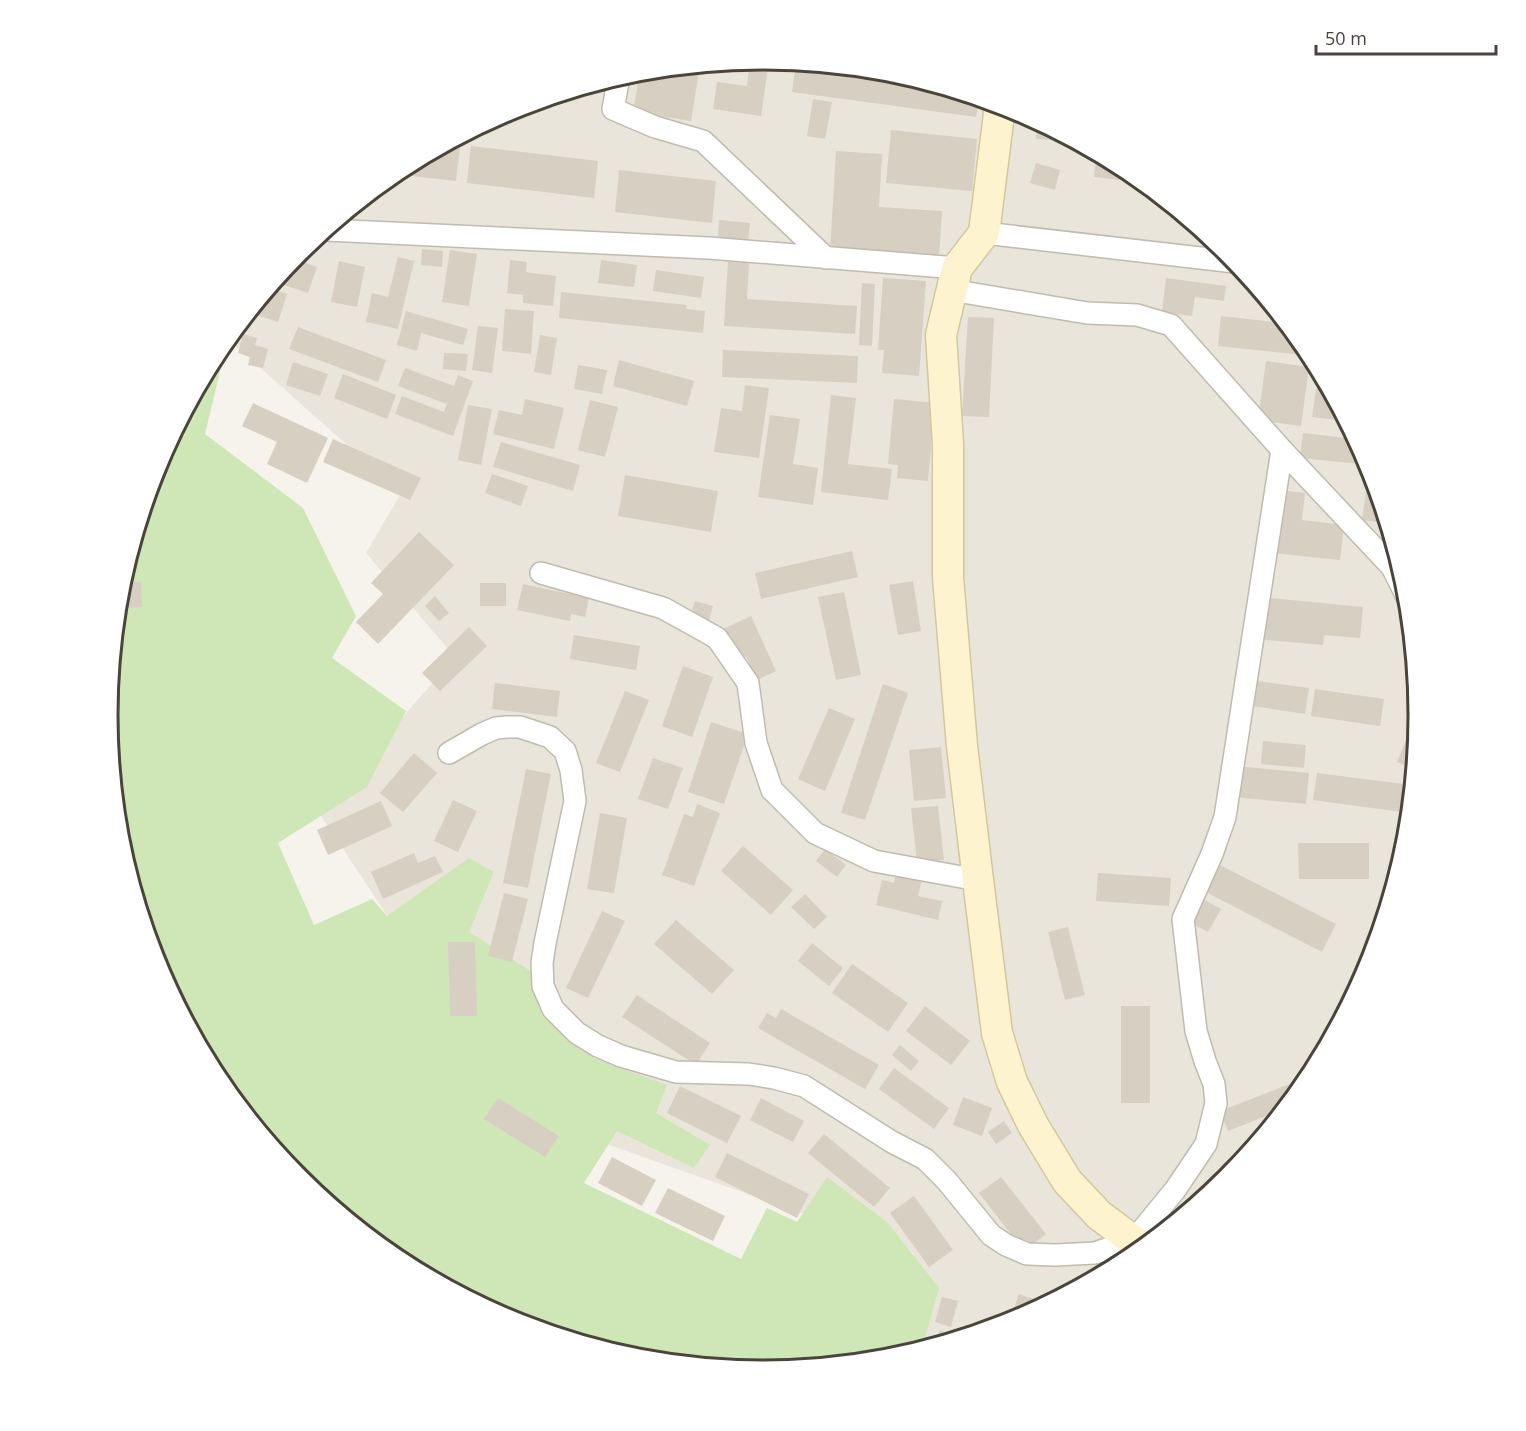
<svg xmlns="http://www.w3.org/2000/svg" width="1526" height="1431" viewBox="0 0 1526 1431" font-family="'Open Sans',sans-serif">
<rect width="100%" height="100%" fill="#f5f3ec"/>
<path fill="#e9e5da" d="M763,60L891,73L1014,110L1127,171L1227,252L1308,352L1369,465L1406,588L1418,716L1406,844L1368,967L1308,1080L1226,1179L1127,1261L1014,1321L891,1358L863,1361L914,1253L519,1113L319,813L455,657L366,553L401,493L228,339L300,252L399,170L512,110L635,73Z"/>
<path fill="#cfe7b7" d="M217,352L224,355L205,434L303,508L356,616L332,658L406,711L367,787L278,843L314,925L372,899L387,916L469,858L494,872L469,932L532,972L550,1022L596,1059L667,1085L656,1113L710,1145L694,1168L617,1131L584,1183L741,1259L767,1208L797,1222L827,1177L887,1222L939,1288L922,1349L891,1358L763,1371L635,1358L512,1321L399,1260L299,1179L218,1079L157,966L120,843L108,715L120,587L158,464Z"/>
<g fill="#d7cfc2">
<path d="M763,60L769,61L761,116L713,109L717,82L747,86L750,61Z"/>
<path d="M796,63L891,73L979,99L976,117L792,92Z"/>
<path d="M700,66L691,121L633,112L639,76L661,80L663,70Z"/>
<path d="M813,99L832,102L825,139L807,136Z"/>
<path d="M1037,122L1047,128L1072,141L1036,139Z"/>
<path d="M891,130L977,139L972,191L886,183Z"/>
<path d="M461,137L456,181L394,174L399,170Z"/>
<path d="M471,146L598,161L594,198L467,183Z"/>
<path d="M836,151L882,154L879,207L942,211L939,258L830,251Z"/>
<path d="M1096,155L1121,167L1120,180L1094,177Z"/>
<path d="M1036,163L1060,170L1055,190L1030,183Z"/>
<path d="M619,170L716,181L712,223L615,212Z"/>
<path d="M719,220L750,223L748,240L718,238Z"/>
<path d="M422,249L443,251L442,267L421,265Z"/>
<path d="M450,250L477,254L469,306L442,302Z"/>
<path d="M398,257L414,261L398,329L366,322L372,293L388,297Z"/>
<path d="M294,259L317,267L308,293L275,282Z"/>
<path d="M510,260L527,262L526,272L556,276L553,306L523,303V295L507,293Z"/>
<path d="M601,260L637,265L634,287L598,283Z"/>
<path d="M339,261L365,267L357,307L331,302Z"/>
<path d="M728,262L749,263L747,299L857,306L855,334L724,326Z"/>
<path d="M656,270L704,277L701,298L653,291Z"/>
<path d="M883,278L926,281L919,376L882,373L884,350H878Z"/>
<path d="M1166,278L1226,286L1224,301L1195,297L1192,316L1162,312Z"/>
<path d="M862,283L875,284L872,346L859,345Z"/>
<path d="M270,288L287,294L278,322L250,313Z"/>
<path d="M561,292L687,305L686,309L705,311L703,333L559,318Z"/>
<path d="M505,309L534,311L531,354L502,351Z"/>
<path d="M406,311L468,329L463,345L421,333L417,351L397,345Z"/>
<path d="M1221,316L1284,323L1311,356L1218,346Z"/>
<path d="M968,317L994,318L989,417L962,416Z"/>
<path d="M478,326L498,328L492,373L472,370Z"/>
<path d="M298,327L386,360L378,382L289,349Z"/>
<path d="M243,334L257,338L255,345L268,349L263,368L248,365L250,357L238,353Z"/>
<path d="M540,335L557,338L551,375L534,372Z"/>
<path d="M723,350L858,356L857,383L722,377Z"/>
<path d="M444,353L468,354L466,371L443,369Z"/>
<path d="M619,360L694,381L687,406L613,386Z"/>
<path d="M1266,361L1309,367L1301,426L1258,420Z"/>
<path d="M293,362L328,374L320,396L286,385Z"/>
<path d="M578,365L607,370L602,394L574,389Z"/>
<path d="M405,368L454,386L458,375L473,381L453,436L395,414L402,396L444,412L447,404L398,386Z"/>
<path d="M343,374L396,395L387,419L334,398Z"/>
<path d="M745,385L769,388L759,458L714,452L721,408L742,411Z"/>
<path d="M1316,389L1329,390L1345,421L1312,417Z"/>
<path d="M831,395L856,398L848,464L892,469L888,500L821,492Z"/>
<path d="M525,399L564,408L554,449L493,434L499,410L522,415Z"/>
<path d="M894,399L935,403L928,481L897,478L898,465L888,464Z"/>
<path d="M590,400L618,407L605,457L578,450Z"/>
<path d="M253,403L328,438L307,483L267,464L277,442L242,426Z"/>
<path d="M468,405L492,409L481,465L458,460Z"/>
<path d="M770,415L800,419L793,464L818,468L813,505L758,497Z"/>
<path d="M1303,433L1355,439L1362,452L1361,464L1300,458Z"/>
<path d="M333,439L421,478L410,500L323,462Z"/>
<path d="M501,442L580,465L573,491L493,467Z"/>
<path d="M492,474L528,486L521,506L485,493Z"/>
<path d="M625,475L718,491L711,532L618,516Z"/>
<path d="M1280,490L1305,493L1302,520L1344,525L1340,560L1273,553Z"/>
<path d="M1366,492L1378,494L1386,523L1362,520Z"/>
<path d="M419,532L454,565L378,644L356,622L383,594L371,583Z"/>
<path d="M852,551L858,577L761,599L755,573Z"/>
<path d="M913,581L921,631L898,635L889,585Z"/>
<path d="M127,582H141L142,607L127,608Z"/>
<rect x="480" y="583" width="26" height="23"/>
<path d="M523,584L589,598L585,617L571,614L570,621L517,610Z"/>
<path d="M844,592L861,675L836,680L818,597Z"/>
<path d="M435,596L449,613L439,621L425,606Z"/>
<path d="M1260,597L1363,607L1360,638L1324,635L1323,645L1256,639Z"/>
<path d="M695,601L713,606L708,624L690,619Z"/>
<path d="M751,616L776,671L757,680L746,656L737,660L723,629Z"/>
<path d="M469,627L487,646L440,691L422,673Z"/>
<path d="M574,635L640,646L636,670L570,659Z"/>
<path d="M683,666L713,677L692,737L662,726Z"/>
<path d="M1249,680L1309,688L1305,714L1245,705Z"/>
<path d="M495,683L560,691L557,717L492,709Z"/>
<path d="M883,684L908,693L865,820L841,813Z"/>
<path d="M1315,689L1384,699L1380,726L1311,716Z"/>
<path d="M625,691L649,700L620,772L596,763Z"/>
<path d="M829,708L855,719L825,791L798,779Z"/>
<path d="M711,722L748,734L724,804L688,792Z"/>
<path d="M1406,740L1416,743L1413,769L1397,762Z"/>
<path d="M1263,741L1306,745L1304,768L1261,764Z"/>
<path d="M941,747L946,798L914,801L909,750Z"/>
<path d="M414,753L437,773L403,812L380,793Z"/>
<path d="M653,758L683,768L668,809L638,799Z"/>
<path d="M1235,766L1309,773L1306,804L1232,797Z"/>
<path d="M526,769L551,774L528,888L503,883Z"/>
<path d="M1317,773L1412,785L1409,813L1313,800Z"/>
<path d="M453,800L477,811L458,852L434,841Z"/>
<path d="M381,801L392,826L328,855L317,830Z"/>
<path d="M697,804L720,813L694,886L662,875L684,814L693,817Z"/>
<path d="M938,806L944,860L917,863L911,808Z"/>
<path d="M600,813L627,818L614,893L587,889Z"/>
<path d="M1298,843H1369V879H1299Z"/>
<path d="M743,846L793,890L771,915L721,871Z"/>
<path d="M825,849L846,865L837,877L816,861Z"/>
<path d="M414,853L418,863L435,856L443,872L383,899L371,872Z"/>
<path d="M1216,863L1336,924L1322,952L1202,890Z"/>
<path d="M896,872L922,879L918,896L942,901L938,920L876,905L882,880L894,883Z"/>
<path d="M1098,873L1171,878L1169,906L1096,901Z"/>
<path d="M504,893L528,899L512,962L488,956Z"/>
<path d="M805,894L827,917L814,929L791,907Z"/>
<path d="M1199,897L1221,909L1208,932L1187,921Z"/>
<path d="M602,911L625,921L588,998L566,988Z"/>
<path d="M676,920L734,970L712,994L654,944Z"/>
<path d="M1068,927L1085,995L1065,1000L1048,932Z"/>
<path d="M448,942H475L477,1016H450Z"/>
<path d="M812,943L843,968L829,986L798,961Z"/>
<path d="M852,964L908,1003L888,1032L832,993Z"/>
<path d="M637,995L710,1043L696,1065L622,1017Z"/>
<path d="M925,1006L970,1041L951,1065L906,1031Z"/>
<rect x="1121" y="1006" width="29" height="97"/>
<path d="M781,1009L879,1065L865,1089L758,1028L767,1013L776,1018Z"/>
<path d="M900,1045L919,1061L911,1071L892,1055Z"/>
<path d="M894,1068L949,1108L934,1129L879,1089Z"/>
<path d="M1290,1084L1295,1096L1284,1109L1228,1131L1220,1111Z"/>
<path d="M680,1086L741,1116L727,1143L667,1113Z"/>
<path d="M963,1097L992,1108L982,1136L953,1125Z"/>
<path d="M498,1098L559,1136L545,1157L484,1119Z"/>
<path d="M761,1098L804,1121L793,1142L750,1120Z"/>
<path d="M1004,1121L1012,1133L996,1144L988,1132Z"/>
<path d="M824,1134L890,1188L874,1207L808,1153Z"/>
<path d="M727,1153L809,1194L797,1218L715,1177Z"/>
<path d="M612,1157L656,1180L642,1206L598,1183Z"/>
<path d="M1001,1177L1046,1234L1024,1251L979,1193Z"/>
<path d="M668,1188L725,1216L713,1241L655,1213Z"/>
<path d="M914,1196L953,1250L929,1267L890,1213Z"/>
<path d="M1019,1294L1046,1304L1009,1323Z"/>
<path d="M942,1297L958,1301L951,1327L935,1322Z"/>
<path d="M940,1330L960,1338L934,1345Z"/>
</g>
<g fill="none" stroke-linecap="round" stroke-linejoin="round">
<defs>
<g id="street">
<path d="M619,77L613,109L655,127L703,141L826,258"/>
<path d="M327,230L709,248L957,268"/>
<path d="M984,233L1235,262"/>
<path d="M951,290L1087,313L1137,315L1171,325L1282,450L1392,567L1407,597"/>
<path d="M541,573L663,608L717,638L748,683L756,743L772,790L815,833L874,861L978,880"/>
<path d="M449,753L482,734L496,728L507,727H520L550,737L565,751L571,770L575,801L545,943L542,963L543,986L553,1009L577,1033L598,1046L621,1056L676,1072L749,1074L774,1078L804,1086L892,1142L925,1159L947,1181L991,1235L1006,1245L1027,1254L1055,1255L1095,1253L1134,1240L1175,1190L1206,1144L1216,1103L1214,1084L1205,1061L1196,1031L1183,919L1212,854L1225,817L1282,450"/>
</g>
<path id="secondary" d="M1000,106L984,233L957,268L941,335L948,444V577L962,746L978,880L997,1033L1012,1082L1033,1125L1067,1181L1099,1215L1143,1248"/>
</defs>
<use href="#street" stroke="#c1bbaf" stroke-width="24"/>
<use href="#secondary" stroke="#d3c89d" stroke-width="33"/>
<use href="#street" stroke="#fff" stroke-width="21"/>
<use href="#secondary" stroke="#fdf4cf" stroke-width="30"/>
</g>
<path d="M0 0H1526V1431H0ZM118 715a645 645 0 1 1 1290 0a645 645 0 1 1-1290 0Z" fill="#fff" fill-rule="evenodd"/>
<path fill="none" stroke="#4a443a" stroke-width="3" d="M118 715a645 645 0 1 1 1290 0a645 645 0 1 1-1290 0Z"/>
<path d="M1316 45v9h180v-9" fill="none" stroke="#4a443a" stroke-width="3"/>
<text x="1325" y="45" font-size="18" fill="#4a443a" stroke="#ffffff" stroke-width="4.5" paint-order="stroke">50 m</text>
</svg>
